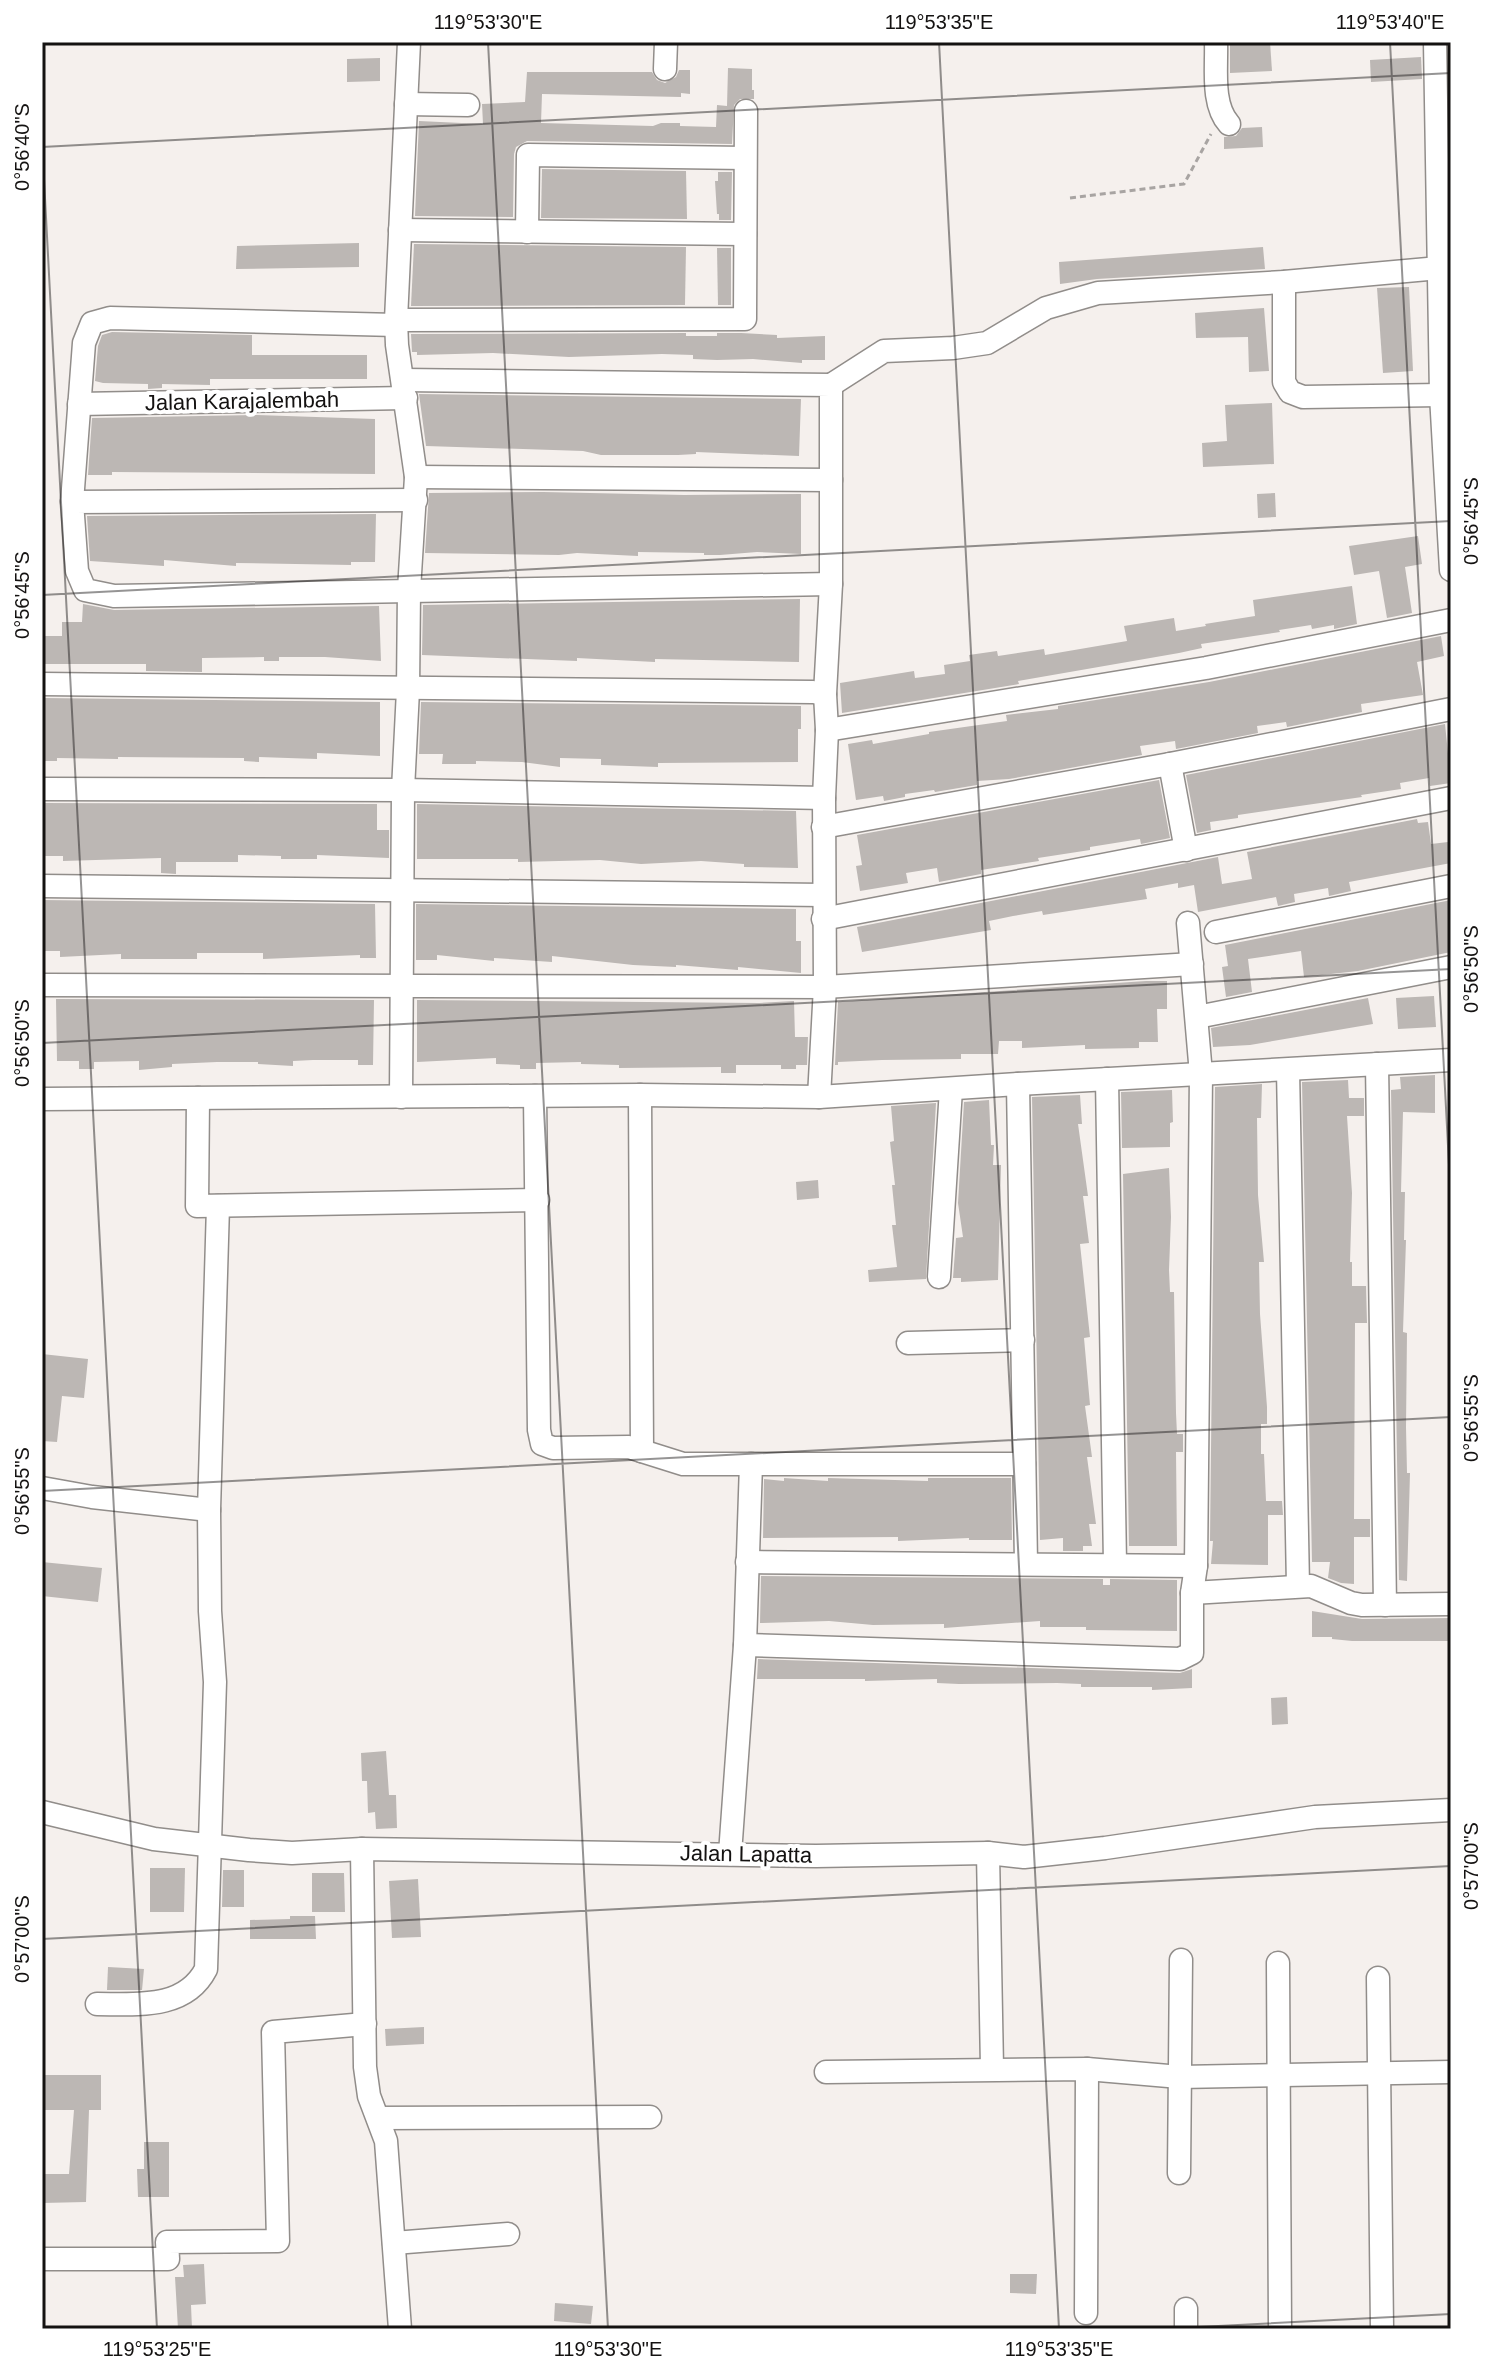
<svg xmlns="http://www.w3.org/2000/svg" width="1493" height="2371" viewBox="0 0 1493 2371" font-family="Helvetica,sans-serif">
<rect width="100%" height="100%" fill="#f5f0ed"/>
<g fill="#bcb7b4">
<path d="M1230,42H1270L1272,71L1230,73Z"/>
<path d="M1421,57L1422,79L1371,82L1370,60Z"/>
<path d="M380,58V81L347,82V59Z"/>
<path d="M728,68L752,69V90H754V99H740L734,105L732,144L527,141L516,147L514,154L513,217L415,216L419,121L483,124L482,104L525,102L527,72H652L657,80L665,83L676,77L679,70H690V94L681,93V97L542,94L541,123L653,126L661,123H680V126L716,127L717,105L727,106Z"/>
<path d="M1262,127L1263,147L1224,149V137L1236,136L1242,128Z"/>
<path d="M542,169L686,171L687,219L541,218Z"/>
<path d="M718,172H732L731,220H719V214H717L715,181H718Z"/>
<path d="M359,243V267L236,269L237,246Z"/>
<path d="M414,244L686,247L685,305L411,306Z"/>
<path d="M1263,247L1265,269L1097,279L1060,284L1059,262Z"/>
<path d="M717,248H731V305H718Z"/>
<path d="M1409,287L1413,371L1383,373L1377,288Z"/>
<path d="M1264,308L1269,371L1249,372L1248,337L1196,338L1195,313Z"/>
<path d="M112,332L252,335V355H367V379H210V385L162,384V388L148,389V384L103,383L95,381L98,346L102,335Z"/>
<path d="M686,333V336H717V333H741L777,335V338L825,336V360H802V363L753,359L717,360L693,359V355L662,354L569,357L493,353L417,355V352H412L411,334Z"/>
<path d="M419,394L801,399L799,456L696,452V454L678,455H601L583,451L426,446Z"/>
<path d="M1272,403L1274,464L1203,467L1202,443L1227,441L1225,405Z"/>
<path d="M257,415L375,419V474L112,472V475H88L92,418Z"/>
<path d="M543,492L684,495L801,494V554L757,552L720,555H704V553L638,552V556L577,553L559,555L425,553L429,493Z"/>
<path d="M1275,493L1276,517L1258,518L1257,494Z"/>
<path d="M376,514L375,562H351V565L236,563V566L164,560V566L90,561L87,516Z"/>
<path d="M1418,536L1422,564L1405,567L1412,613L1387,618L1379,571L1354,575L1349,546Z"/>
<path d="M1352,586L1357,624L1334,629V625L1312,629L1311,625L1279,630L1280,632L1201,644L1202,648L1179,653L1018,681L1019,684L842,713L840,683L914,671L915,678L945,674L944,665L970,661L969,655L997,651L998,656L1044,649L1045,655L1127,641L1124,626L1174,618L1176,631L1206,626L1205,624L1255,616L1253,600Z"/>
<path d="M800,599L799,662L655,659V662L577,658V661L422,655L423,605Z"/>
<path d="M83,604L114,610L379,606L381,661L325,657H279V661H264V657L202,658V672L146,671V664H43V636H62V622H82Z"/>
<path d="M1441,636L1444,656L1417,662L1423,695L1361,704L1362,712L1287,727L1286,722L1257,726L1258,733L1176,749L1175,741L1140,746L1142,755L1009,779L977,781V785L935,792L934,790L905,794V797L884,801L883,796L856,800L848,744L872,740L873,744L929,734V732L1007,721L1006,715L1058,709V706L1209,682Z"/>
<path d="M44,698L380,702V756L317,753V759L259,757V762L244,761V758L118,757V759L57,758V761H42Z"/>
<path d="M421,702L801,706V729H798V762L658,763V767L601,765V759L560,758V767L522,762L476,761V764H442L443,754H419Z"/>
<path d="M1445,724L1451,783L1430,786L1429,778L1400,783L1401,789L1361,795L1362,797L1238,815V818L1210,822L1211,830L1197,833L1186,775Z"/>
<path d="M1159,780L1170,838L1141,844L1140,839L1090,847V850L1038,858L1039,861L981,870V874L939,882L937,868L906,873L908,883L860,891L856,866L862,865L857,835Z"/>
<path d="M43,803L377,804V830H389V858L317,855V859H281V856L238,855V862H176V874L161,873V858L63,861V856H42Z"/>
<path d="M417,804L796,811L798,868L744,867V864L701,861L641,864L600,860L518,862V859H417Z"/>
<path d="M1417,819L1418,823L1428,822L1431,844L1448,842L1451,863L1349,882L1351,891L1329,896L1328,888L1294,894L1295,902L1278,906L1276,897L1198,912L1194,885L1178,888V883L1145,889L1147,899L1043,915L1042,911L1013,916L989,921L991,930L862,952L857,927L1218,857L1222,884L1252,879L1247,852Z"/>
<path d="M42,900L375,904L376,958H360V955L263,959V953H197V959H121V954L60,957V951H42Z"/>
<path d="M1451,900V952L1358,971L1304,977L1301,951L1248,959L1252,992L1226,997L1222,967L1228,966L1225,945Z"/>
<path d="M416,904L796,909V941H801V973L738,967V970L676,965V967L633,965L552,956V962L494,958V961L437,955V960H416Z"/>
<path d="M1146,981H1167V1009H1157L1158,1042H1139V1048L1085,1049V1045L1022,1048V1041H999L998,1054H961V1059L882,1060L838,1062V1065H835L838,1002Z"/>
<path d="M1434,996L1436,1027L1398,1029L1396,998Z"/>
<path d="M1368,998L1373,1024L1250,1045L1213,1047L1211,1028Z"/>
<path d="M56,999L374,1000L373,1065H358V1060H313L293,1061V1066L258,1064V1062H217L172,1064V1067L139,1070V1061L94,1062V1069H79V1061H57Z"/>
<path d="M417,1000L759,1003L794,1001L795,1037H808L807,1065H796V1069H781V1065H736V1073H721V1067L619,1068V1065L581,1064V1062L536,1063V1069H520V1065L496,1064V1058L417,1062Z"/>
<path d="M1435,1075V1113L1403,1112L1401,1192H1405L1404,1240H1406L1403,1332L1407,1333L1406,1427L1407,1473H1410L1407,1581L1399,1580L1391,1090L1401,1089L1400,1077Z"/>
<path d="M1348,1080L1349,1098H1364V1116H1347L1352,1193L1350,1262H1352V1286H1366L1367,1323H1355L1354,1519H1370V1537H1354V1584L1341,1583L1328,1578L1330,1562H1312L1302,1082Z"/>
<path d="M1262,1084L1261,1118H1257L1258,1195L1264,1262H1259L1260,1314L1267,1407V1424H1261V1454H1264L1266,1501H1282L1283,1515H1268V1565L1211,1564L1213,1541H1210L1215,1087Z"/>
<path d="M1172,1090L1173,1122L1170,1123V1147L1122,1148L1121,1092Z"/>
<path d="M1080,1095L1082,1124H1078L1088,1196H1083L1089,1243L1080,1244L1090,1337L1084,1338L1090,1405L1085,1406L1092,1457H1087L1096,1524H1089L1092,1546H1083V1551H1063V1538L1040,1540L1032,1097Z"/>
<path d="M989,1100L991,1145H994L993,1165H1001L998,1280L961,1282V1278H953L956,1238L963,1237L958,1203L964,1102Z"/>
<path d="M936,1103L926,1279L869,1282L868,1270L897,1267L892,1225H896L892,1185H895L890,1142L894,1141L891,1106Z"/>
<path d="M1169,1168L1171,1217L1169,1270L1170,1292H1174L1176,1413L1177,1434H1183V1452H1176L1177,1546H1129L1123,1174Z"/>
<path d="M818,1180L819,1198L797,1200L796,1182Z"/>
<path d="M42,1354L88,1359L84,1398L62,1396L57,1442L42,1441Z"/>
<path d="M784,1478L828,1481V1478L928,1481V1478H1011L1012,1540H969V1538L898,1541V1537L763,1538L764,1479L784,1481Z"/>
<path d="M42,1562L102,1568L98,1602L42,1596Z"/>
<path d="M761,1576L1103,1579V1585H1110V1579L1177,1580V1631L1086,1630V1627H1040V1621L944,1628V1624L873,1625L829,1621L760,1623Z"/>
<path d="M1312,1611L1362,1619L1451,1618V1641H1352L1332,1639V1637H1312Z"/>
<path d="M758,1659L1180,1673L1192,1669V1688L1152,1690V1687H1081V1684L1057,1683L959,1684L937,1683V1679L865,1681V1679H757Z"/>
<path d="M1287,1697L1288,1724L1272,1725L1271,1698Z"/>
<path d="M386,1751L389,1795H396L397,1828L376,1829L375,1812L368,1813L367,1781H362L361,1753Z"/>
<path d="M150,1868H185L184,1912H150Z"/>
<path d="M223,1870H244V1907H222Z"/>
<path d="M312,1873H344L345,1912H312Z"/>
<path d="M418,1879L421,1937L392,1938L389,1881Z"/>
<path d="M290,1916H315L316,1939H250V1920L290,1919Z"/>
<path d="M108,1967L144,1969L142,1990H107Z"/>
<path d="M424,2027V2044L386,2046L385,2029Z"/>
<path d="M42,2075H101V2110H89L86,2202L42,2203V2174H69L74,2110H42Z"/>
<path d="M144,2142H169V2197H138L137,2169H144Z"/>
<path d="M204,2264L206,2304L191,2305L192,2329H178L175,2277H184L183,2265Z"/>
<path d="M1010,2274H1037L1036,2294L1010,2293Z"/>
<path d="M555,2303L593,2306L591,2324L554,2321Z"/>
</g>
<g fill="none" stroke-linecap="round" stroke-linejoin="round">
<defs>
<g id="street">
<path d="M1216,42C1217,67 1211,104 1229,124"/>
<path d="M1435,42L1441,395L1451,570"/>
<path d="M665,69L666,42"/>
<path d="M406,104L468,105"/>
<path d="M400,230L745,234"/>
<path d="M527,232L528,155L745,158"/>
<path d="M1284,282V382L1290,392L1303,397L1441,395"/>
<path d="M396,320L745,319L746,111"/>
<path d="M403,380L831,385V584L825,694L827,730L824,798L825,987L819,1097"/>
<path d="M831,385L884,351L953,348L987,343L1046,308L1098,293L1284,282L1439,268"/>
<path d="M79,404L406,398"/>
<path d="M416,477L831,480"/>
<path d="M416,500L72,502L77,571L85,590L114,596L831,584"/>
<path d="M72,502L84,343L92,323L110,318L396,325"/>
<path d="M42,684L813,692L825,694"/>
<path d="M827,730L1206,668L1451,620"/>
<path d="M1170,764L1186,850"/>
<path d="M42,789L403,790L824,798"/>
<path d="M823,827L1170,764L1451,709"/>
<path d="M42,886L823,895"/>
<path d="M823,919L1451,798"/>
<path d="M1216,932L1451,886"/>
<path d="M42,985L825,987L1192,964"/>
<path d="M1197,1017L1451,967"/>
<path d="M1377,1064L1385,1605"/>
<path d="M1288,1070L1298,1586"/>
<path d="M1107,1079L1115,1564"/>
<path d="M1018,1084L1026,1563"/>
<path d="M640,1095L642,1451"/>
<path d="M535,1096L539,1430L542,1444L553,1448L629,1447L683,1464H1024"/>
<path d="M401,1097L403,790L408,690L409,590L416,477L397,345L396,320L409,42"/>
<path d="M198,1098L197,1206L538,1200"/>
<path d="M42,1099L640,1095L819,1097L1018,1084L1451,1060"/>
<path d="M939,1277L951,1089"/>
<path d="M908,1343L1023,1340"/>
<path d="M42,1488L92,1497L209,1510"/>
<path d="M747,1562L1196,1566"/>
<path d="M1192,1593L1311,1586L1351,1603L1362,1605L1451,1604"/>
<path d="M745,1645L1180,1659L1192,1653V1593L1196,1566L1201,1074L1188,923"/>
<path d="M42,1812L154,1839L249,1850L292,1853L362,1849L816,1856L988,1853L1024,1857L1105,1848L1315,1817L1451,1810"/>
<path d="M362,1849L365,2067L369,2096L386,2141L400,2329"/>
<path d="M988,1853L992,2068"/>
<path d="M730,1854L745,1645L751,1464"/>
<path d="M1278,1963L1280,2329"/>
<path d="M1378,1978L1382,2329"/>
<path d="M97,2004C136,2004 185,2010 206,1969L215,1682L210,1611L209,1510L218,1206"/>
<path d="M826,2072L1087,2069L1180,2077L1451,2072"/>
<path d="M378,2118L650,2117"/>
<path d="M1179,2173L1181,1960"/>
<path d="M394,2243L508,2234"/>
<path d="M42,2259H168L167,2242L278,2241L273,2032L365,2024"/>
<path d="M1086,2313L1087,2069"/>
<path d="M1186,2329V2309"/>
</g>
</defs>
<use href="#street" stroke="#918d8a" stroke-width="25"/>
<path stroke="#a8a4a2" stroke-width="3" stroke-dasharray="6 4" stroke-linecap="butt" d="M1070,198L1184,184L1211,134"/>
<use href="#street" stroke="#fff" stroke-width="22"/>
</g>
<path fill="none" stroke="#141211" stroke-width="2" stroke-opacity="0.45" d="M488,42L608,2329M939,42L1059,2329M1390,42L1451,1203M42,141L157,2329M42,147L1451,73M42,595L1451,521M42,1043L1451,969M42,1491L1451,1417M42,1939L1451,1866M1160,2329L1451,2314"/>
<g text-anchor="middle" dominant-baseline="central" stroke-width="8" stroke-linejoin="round" paint-order="stroke">
<g font-size="22" fill="#141211" stroke="#fff">
<text transform="translate(242 401) rotate(-1)">Jalan Karajalembah</text>
<text transform="translate(746 1854) rotate(1)">Jalan Lapatta</text>
</g>
</g>
<rect width="1493" height="2371" fill="none" stroke="#ffffff" stroke-width="88"/>
<rect x="44" y="44" width="1405" height="2283" fill="none" stroke="#141211" stroke-width="3"/>
<g font-size="20" text-anchor="middle" fill="#141211">
<text x="488" y="29">119°53'30"E</text>
<text x="939" y="29">119°53'35"E</text>
<text x="1390" y="29">119°53'40"E</text>
<text transform="translate(22 147) rotate(-90)" y="7">0°56'40"S</text>
<text transform="translate(1471 521) rotate(-90)" y="7">0°56'45"S</text>
<text transform="translate(22 595) rotate(-90)" y="7">0°56'45"S</text>
<text transform="translate(1471 969) rotate(-90)" y="7">0°56'50"S</text>
<text transform="translate(22 1043) rotate(-90)" y="7">0°56'50"S</text>
<text transform="translate(1471 1418) rotate(-90)" y="7">0°56'55"S</text>
<text transform="translate(22 1491) rotate(-90)" y="7">0°56'55"S</text>
<text transform="translate(1471 1866) rotate(-90)" y="7">0°57'00"S</text>
<text transform="translate(22 1939) rotate(-90)" y="7">0°57'00"S</text>
<text x="157" y="2356">119°53'25"E</text>
<text x="608" y="2356">119°53'30"E</text>
<text x="1059" y="2356">119°53'35"E</text>
</g>
</svg>
